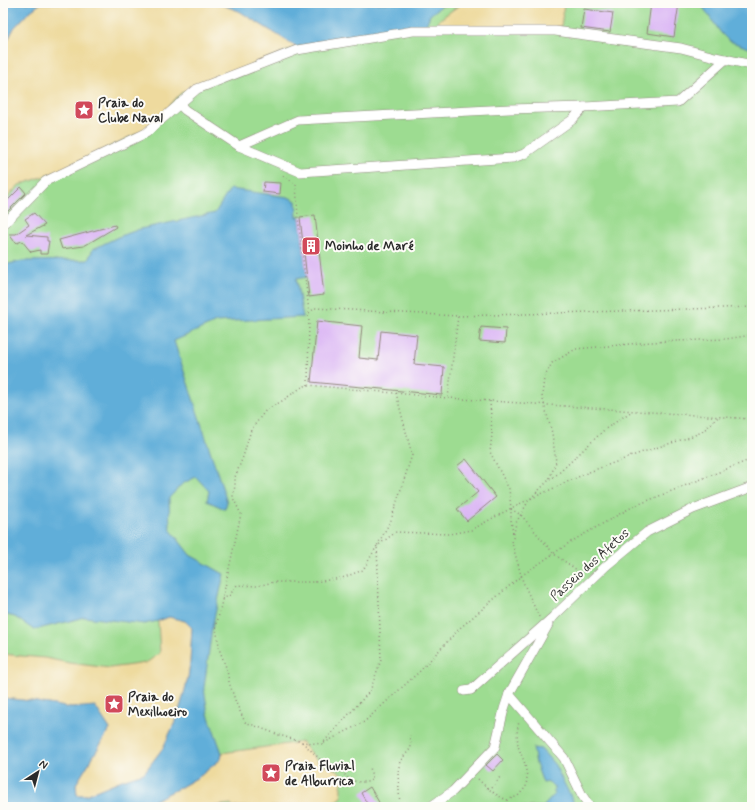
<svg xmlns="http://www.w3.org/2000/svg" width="755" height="810" viewBox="0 0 755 810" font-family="Mynerve,sans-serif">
<rect width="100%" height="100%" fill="#fdfcf7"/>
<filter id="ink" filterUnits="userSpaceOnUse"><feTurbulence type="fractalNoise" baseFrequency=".025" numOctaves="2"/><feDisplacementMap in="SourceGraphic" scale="8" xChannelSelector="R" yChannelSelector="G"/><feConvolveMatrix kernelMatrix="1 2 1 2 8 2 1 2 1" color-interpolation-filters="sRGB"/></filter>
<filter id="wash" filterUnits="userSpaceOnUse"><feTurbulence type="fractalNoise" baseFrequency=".012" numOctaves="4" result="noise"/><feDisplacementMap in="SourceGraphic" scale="16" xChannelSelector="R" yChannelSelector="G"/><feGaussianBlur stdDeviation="0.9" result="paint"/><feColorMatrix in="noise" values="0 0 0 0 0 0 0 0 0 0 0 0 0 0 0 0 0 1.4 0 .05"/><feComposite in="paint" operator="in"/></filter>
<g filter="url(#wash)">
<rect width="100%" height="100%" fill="#f6e4ce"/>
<path fill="#9ddc91" stroke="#64845e" d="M217,3H445L440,7L459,3H752V807H209L228,804L138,806L137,807H3V184L239,11Z"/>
<g fill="#eeda9e" stroke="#8c8264">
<path d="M41,3H217L239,11L297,47L181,93L149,128L54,173L19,185L3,202V49L14,28L28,13Z"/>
<path d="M462,3H564L561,28L438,27L439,20Z"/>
<path d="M169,617L185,621L192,628L190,663L188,678L182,701L176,720L163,748L144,773L122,780L86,795H77L76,784L110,729L95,707L71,708L31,701L3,698V654L21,656L45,658L69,663L110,668L146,663L160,653L158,621Z"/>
<path d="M302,742C307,748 312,756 318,761C325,768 338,767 342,775C344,781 340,786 341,791C341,793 342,795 342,797L330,806V807H233L231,804L209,807H137L153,801L181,787L200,776L221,759L222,753Z"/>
</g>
<g fill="#60aed9" stroke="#466c82">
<path d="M3,3H41L28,13L14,28L3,49Z"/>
<path d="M217,3H445L430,15L426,25L324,41L297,47L239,11Z"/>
<path d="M700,3H752V49L729,41L721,33Z"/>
<path d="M230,189L288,197L296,201L297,217H300L307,277L296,279L303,317L216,322L174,341L227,502L225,509L207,501L209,491L196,477L182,484L169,498L170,529L190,555L224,574L212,628L204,688L208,714L222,753L221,759L200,776L181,787L153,801L137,807H3V698L31,701L71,708L95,706L110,729L76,784L77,795H86L122,780L144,773L163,748L176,720L182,701L188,678L190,663L192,628L185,621L169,617L158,621L144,624L84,617L66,622L34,630L15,617L3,614V265L22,261L88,260L93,249L118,237L140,229L215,213Z"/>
<path d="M533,748L541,749L555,765L576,807H543L554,795V787L549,782L543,783L536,764Z"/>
</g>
<g id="blocks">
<g fill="#d9b2f4">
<path d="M651,3H679L674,37L647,33Z"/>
<path d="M584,9L613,13L610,32L581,28Z"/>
<path d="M264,182L281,183L280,194L263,192Z"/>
<path d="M21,187L26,193L3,216V205Z"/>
<path d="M34,213L45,225L26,235L47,237V241H49L47,254H40V250L31,252L22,241L17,243L15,241H14L9,234H16L29,225L25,219Z"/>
<path d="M315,215L324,295L309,297L300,217Z"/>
<path d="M115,225L116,227L84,246L62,249L59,240Z"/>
<path d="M317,321L362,326L359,358L378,360L381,331L417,335L414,364L444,367L442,395L311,382Z"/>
<path d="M481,327L506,329L505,343L479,341Z"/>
<path d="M466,459L496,497L467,521L457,509L478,492L457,466Z"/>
<path d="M497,754L503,760L493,771L486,765Z"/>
<path d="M370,787L380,804L376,807H369L361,793Z"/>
</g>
</g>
</g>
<g filter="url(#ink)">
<use href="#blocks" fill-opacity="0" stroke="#90887c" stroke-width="1"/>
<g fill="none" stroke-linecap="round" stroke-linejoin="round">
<defs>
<g id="minor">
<path d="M179,104L185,110L239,146L300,172L513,158L524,154L572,120L584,107L678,102L726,59"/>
<path d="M239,146L298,120L509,109L584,107"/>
<path d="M3,225L46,181L146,133L197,89L297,50L413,31H555L681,48L715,57L752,65"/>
<path d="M464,691L471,690L553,617L606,566L647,532L693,509L752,487"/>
<path d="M509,694L564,758L582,795L590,807"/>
<path d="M430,807L453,791L495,747L504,709L509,694L548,625"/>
</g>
</defs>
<use href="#minor" stroke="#90887c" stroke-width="10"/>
<g stroke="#90887c" stroke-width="1.5" stroke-dasharray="1 3" stroke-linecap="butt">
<path d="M283,176L296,184L298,217L309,312"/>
<path d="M458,316L752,307"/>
<path d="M308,385L309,313L315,308L458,316L448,398"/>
<path d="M396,393L412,455L391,520L377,546L381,660L370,691L322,744L302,742L279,735L245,722L236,703L229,682L227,670L220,651L216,628L241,514L233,498V495L235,486V477L243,457L251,430L262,415L266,410L282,401L302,387L308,385L448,398L752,419"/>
<path d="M490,401L492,434L490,452L509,489L511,509V520L513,534"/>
<path d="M550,480L561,471L604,430L632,411"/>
<path d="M511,509L521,515L554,554L584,575"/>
<path d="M222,599L229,596L237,585L257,586L274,582H315L342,578L363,570L377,546L396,532L449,534L471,530L517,505L589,472L643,452L687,438L702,432L718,417"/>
<path d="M539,617L523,582L512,543L516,523L529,500L549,480L556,462L552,433L542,396L544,378L552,363L576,349L651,342L726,339L752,335"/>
<path d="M302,742L324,763L336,764C345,775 348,782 363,782C368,782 369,782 372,779L370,766"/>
<path d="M324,743L364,722L419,672L460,628L521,576L572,541L632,507L709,476L752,459"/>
<path d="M478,779C487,788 495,795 507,800L518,796L526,787L527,777L525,764L518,746L517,733L519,721"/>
<path d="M488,788H492L500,777"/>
<path d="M400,807L398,773L400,761L411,748L410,735"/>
</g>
<use href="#minor" stroke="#fff" stroke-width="9"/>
</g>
</g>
<defs>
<symbol id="sight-square" viewBox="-11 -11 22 22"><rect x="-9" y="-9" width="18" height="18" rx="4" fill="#d1495b" stroke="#fdfcf7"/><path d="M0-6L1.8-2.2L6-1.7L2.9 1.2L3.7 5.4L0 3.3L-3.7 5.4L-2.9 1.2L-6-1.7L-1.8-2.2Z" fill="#fff"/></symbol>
<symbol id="building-square" viewBox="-11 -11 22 22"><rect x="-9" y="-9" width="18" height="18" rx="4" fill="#d1495b" stroke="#fdfcf7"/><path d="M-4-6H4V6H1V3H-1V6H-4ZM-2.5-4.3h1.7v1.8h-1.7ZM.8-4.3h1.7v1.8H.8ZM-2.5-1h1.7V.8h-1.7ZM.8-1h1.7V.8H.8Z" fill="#fff"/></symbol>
</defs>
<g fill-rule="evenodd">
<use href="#sight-square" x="73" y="99" width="22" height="22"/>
<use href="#building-square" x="300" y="235" width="22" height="22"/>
<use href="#sight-square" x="103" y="693" width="22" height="22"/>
<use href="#sight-square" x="260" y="762" width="22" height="22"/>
</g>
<g text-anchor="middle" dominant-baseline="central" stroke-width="4" stroke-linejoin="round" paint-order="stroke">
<g font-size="13" font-weight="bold" fill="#2b2b2b" stroke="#fdfcf7" text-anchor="start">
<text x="98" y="103">Praia do<tspan x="98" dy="15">Clube Naval</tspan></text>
<text x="325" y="246">Moinho de Maré</text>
<text x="128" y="697">Praia do<tspan x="128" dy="15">Mexilhoeiro</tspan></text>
<text x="285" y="766">Praia Fluvial<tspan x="285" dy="15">de Alburrica</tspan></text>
</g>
<g font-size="13" fill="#2b2b2b" stroke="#fdfcf7">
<text transform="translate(590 565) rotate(-42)">Passeio dos Afetos</text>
</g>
</g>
<rect width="755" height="810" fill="none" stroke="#fdfcf7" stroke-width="16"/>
<g transform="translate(38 772) rotate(36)" stroke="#fdfcf7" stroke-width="3" paint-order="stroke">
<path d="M0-3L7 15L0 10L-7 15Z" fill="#2b2b2b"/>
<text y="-6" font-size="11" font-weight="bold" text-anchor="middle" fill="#2b2b2b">N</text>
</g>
</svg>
